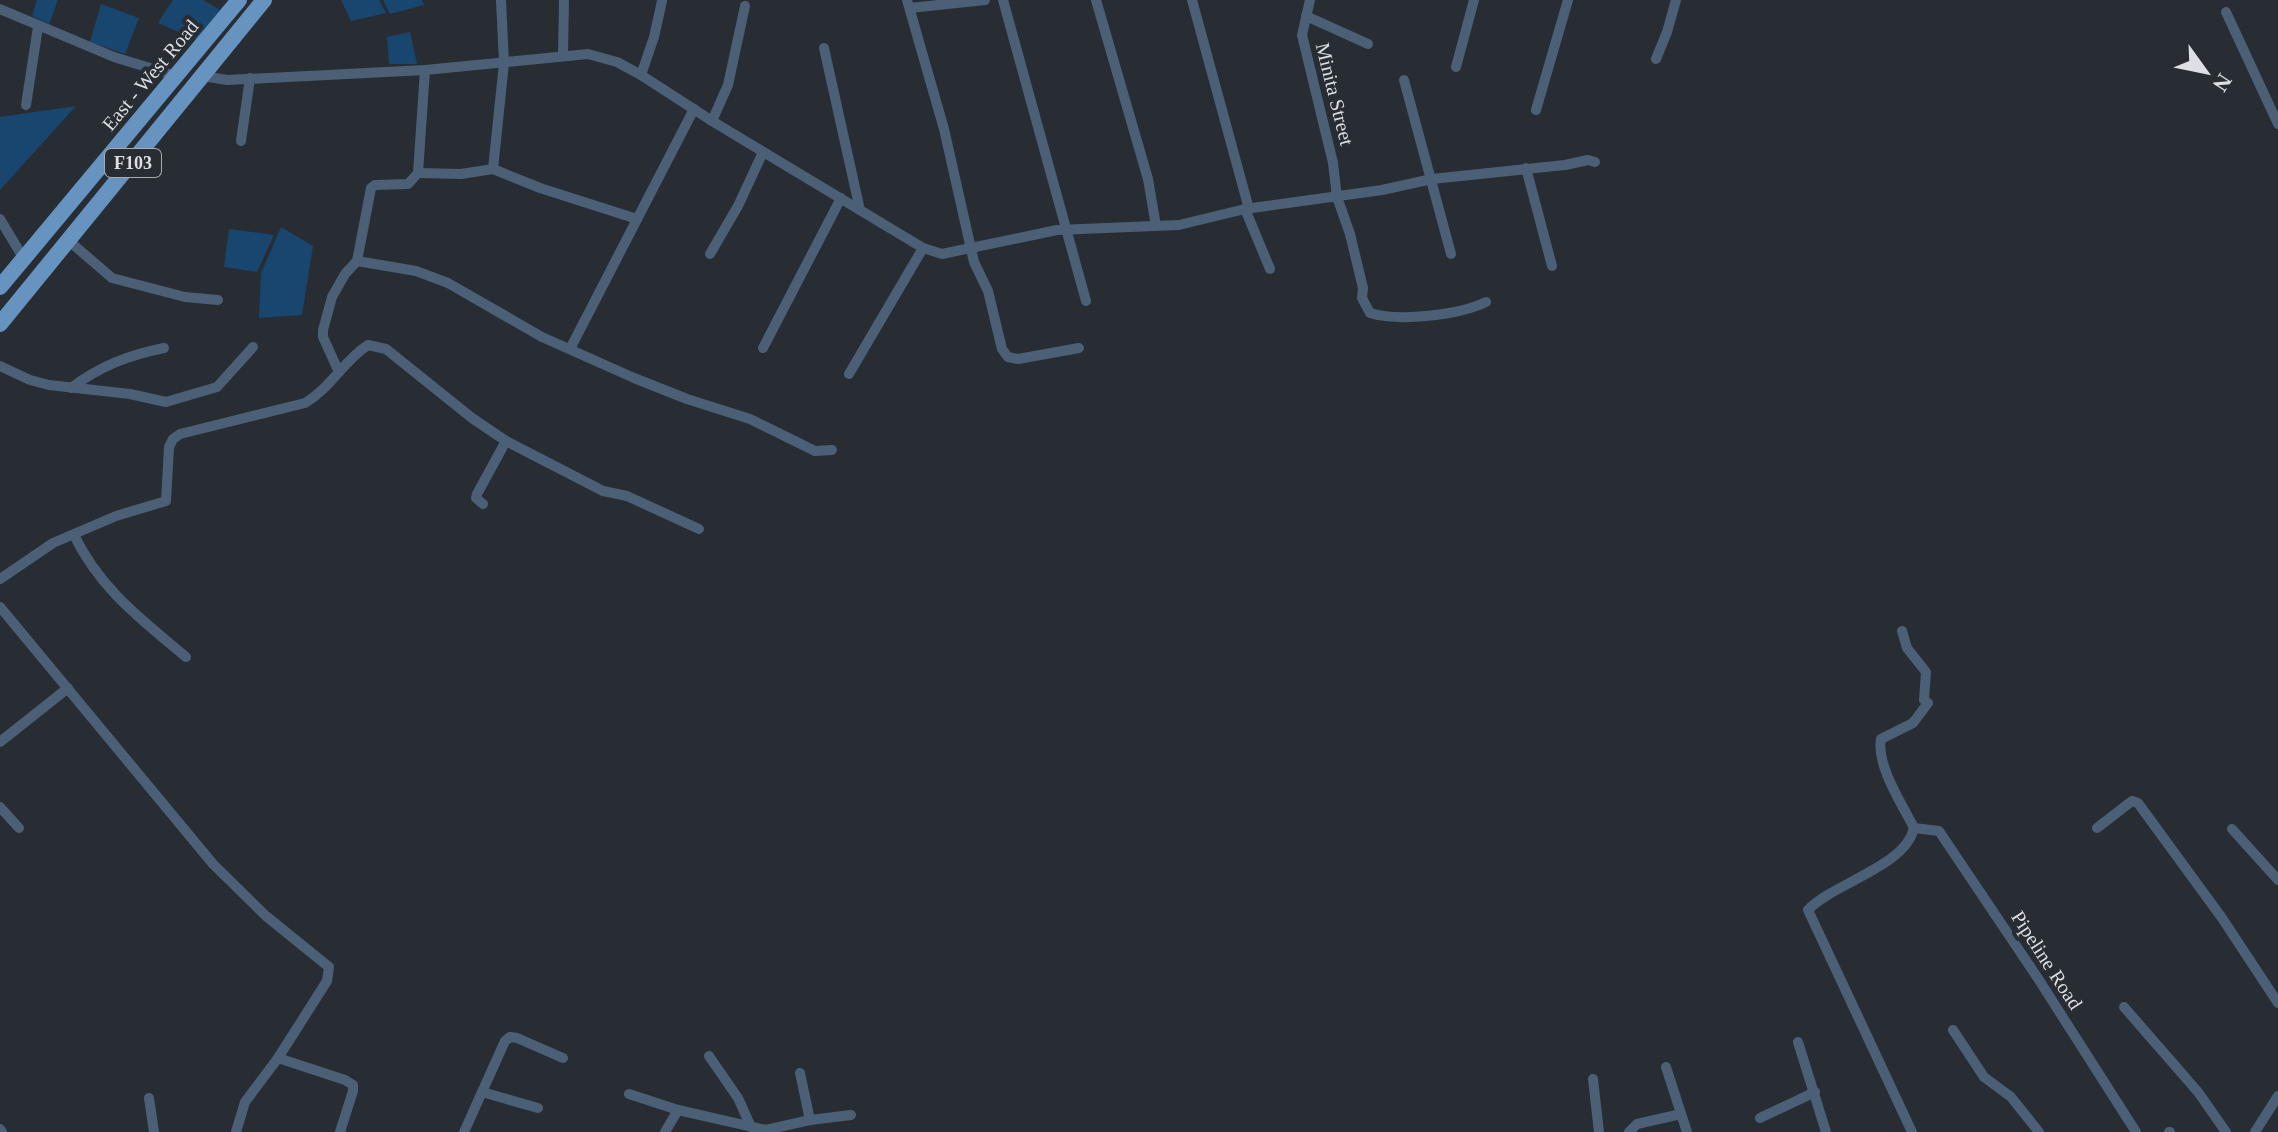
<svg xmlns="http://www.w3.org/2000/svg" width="2278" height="1132" viewBox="0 0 2278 1132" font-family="'Times New Roman',serif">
<rect width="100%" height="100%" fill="#272d33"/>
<g fill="#19466f">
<path d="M37,0H58L49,24L32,16Z"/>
<path d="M173,0H203L220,10L197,40L158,23Z"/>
<path d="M341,0H379L386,13L351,21Z"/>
<path d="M383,0H422L424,5L390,14Z"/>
<path d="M101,4L139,18L125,54L90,42Z"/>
<path d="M410,32L417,64H389L387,37Z"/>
<path d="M76,106L0,190V117Z"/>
<path d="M281,227L313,246L302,315L259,318L261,273Z"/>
<path d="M229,229L274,235L257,272L224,267Z"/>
</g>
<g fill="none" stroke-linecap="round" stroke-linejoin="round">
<g stroke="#4b6076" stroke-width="10">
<path d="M501,0L504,63L493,169L540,188L637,219"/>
<path d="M907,0L944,129L974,262L988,291L1002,349L1008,357L1018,359L1079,348"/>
<path d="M1003,0L1086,301"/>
<path d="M1096,0L1148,179L1156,226"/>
<path d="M1192,0L1249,209"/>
<path d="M1310,0L1302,35L1333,163L1337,197L1350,234L1363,288L1362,298L1370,313C1399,322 1459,315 1486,302"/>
<path d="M910,8L985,0"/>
<path d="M0,9L114,57L176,76"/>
<path d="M2226,12L2278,124"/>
<path d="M1306,16L1368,44"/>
<path d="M824,48L860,210"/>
<path d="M563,55L564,0"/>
<path d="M1656,59L1667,32L1676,0"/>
<path d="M1456,67L1474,0"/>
<path d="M641,75L654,37L662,1"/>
<path d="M203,76L227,80L425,70L588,54L617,62L641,75L712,121L923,248L942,254L1057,230L1179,225L1245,209L1382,190L1432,179L1565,165L1588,160L1595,162"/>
<path d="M1404,80L1451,254"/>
<path d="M26,105L38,27"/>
<path d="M1536,110L1568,0"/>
<path d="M712,121L728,85L745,6"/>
<path d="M241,141L250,78"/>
<path d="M1526,168L1552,266"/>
<path d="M418,173L461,174L493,169"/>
<path d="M1245,209L1270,269"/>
<path d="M0,219L24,259"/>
<path d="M69,241L112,278L185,297L218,300"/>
<path d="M710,254L738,206L763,152"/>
<path d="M357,261L416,271L448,283L542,337L634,378L687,399L750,419L815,451L832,450"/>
<path d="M763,348L841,198"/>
<path d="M570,349L694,109"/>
<path d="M0,366L30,380L49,385L130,394L166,402L217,387L253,347"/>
<path d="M338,370L323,337V330L332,297L345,274L357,261L371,188L375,185L408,184L418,173L425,70"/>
<path d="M849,374L923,248"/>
<path d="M71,388C100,366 129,355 164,348"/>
<path d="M483,504L476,498L477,494L506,441"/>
<path d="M74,535C100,589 141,619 186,657"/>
<path d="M0,579L53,543L116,516L166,501L169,447L173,439L180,434L305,403C331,388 342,362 368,345L386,349L472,418L506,441L603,491L627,496L699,529"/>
<path d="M0,607L213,864L266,916L329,967L327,981L278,1058L245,1102L236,1132"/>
<path d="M1902,631L1907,648L1926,672L1924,700L1928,703L1913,723L1881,739C1876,765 1902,804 1914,828C1905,867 1835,882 1808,910L1912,1132"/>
<path d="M0,742L68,688"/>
<path d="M0,807L19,828"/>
<path d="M1914,828L1939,831L2039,980L2136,1132"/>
<path d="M2097,828L2132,801L2138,803L2222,918L2278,1003"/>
<path d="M2232,829L2278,880"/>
<path d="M2124,1007L2198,1092L2226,1132"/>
<path d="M1953,1030L1984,1077L2011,1097L2039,1132"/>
<path d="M1798,1042L1826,1132"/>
<path d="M709,1056L738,1098L751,1127"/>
<path d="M278,1058L345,1080L353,1085V1091L340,1132"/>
<path d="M1666,1067L1687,1132"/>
<path d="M800,1073L810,1120"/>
<path d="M1593,1079L1599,1132"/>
<path d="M482,1092L538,1108"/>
<path d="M629,1094L678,1110L766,1130L810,1120L851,1115"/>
<path d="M149,1098L154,1132"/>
<path d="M1760,1118L1815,1092"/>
<path d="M0,1129L2,1132"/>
<path d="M464,1132L505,1041L510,1037L517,1038L563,1058"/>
<path d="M665,1132L678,1110"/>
<path d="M1629,1132L1637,1124L1681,1114"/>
<path d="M2169,1132H2170"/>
<path d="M2255,1132L2278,1096"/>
</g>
<g stroke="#6693bf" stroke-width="16">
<path d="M0,287L239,0"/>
<path d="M0,324L264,0"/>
</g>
</g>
<g text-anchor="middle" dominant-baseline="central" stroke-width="8" stroke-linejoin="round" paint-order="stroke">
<rect fill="#272d33" stroke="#a6aaae" stroke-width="2" x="105" y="149" width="56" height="28" rx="6"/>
<g font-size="18" font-weight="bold" fill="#dcdfe3">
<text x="133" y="163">F103</text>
</g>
<g font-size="20" fill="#dcdfe3" stroke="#272d33">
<text transform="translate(150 75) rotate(-50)">East - West Road</text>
<text transform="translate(1335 94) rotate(76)">Minita Street</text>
<text transform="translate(2047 960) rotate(57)">Pipeline Road</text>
</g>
</g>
<g transform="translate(2206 72) rotate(123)" stroke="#272d33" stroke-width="6" paint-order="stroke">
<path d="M0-6L14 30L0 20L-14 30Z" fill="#dcdfe3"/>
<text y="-12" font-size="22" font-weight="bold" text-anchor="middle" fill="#dcdfe3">N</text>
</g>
</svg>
